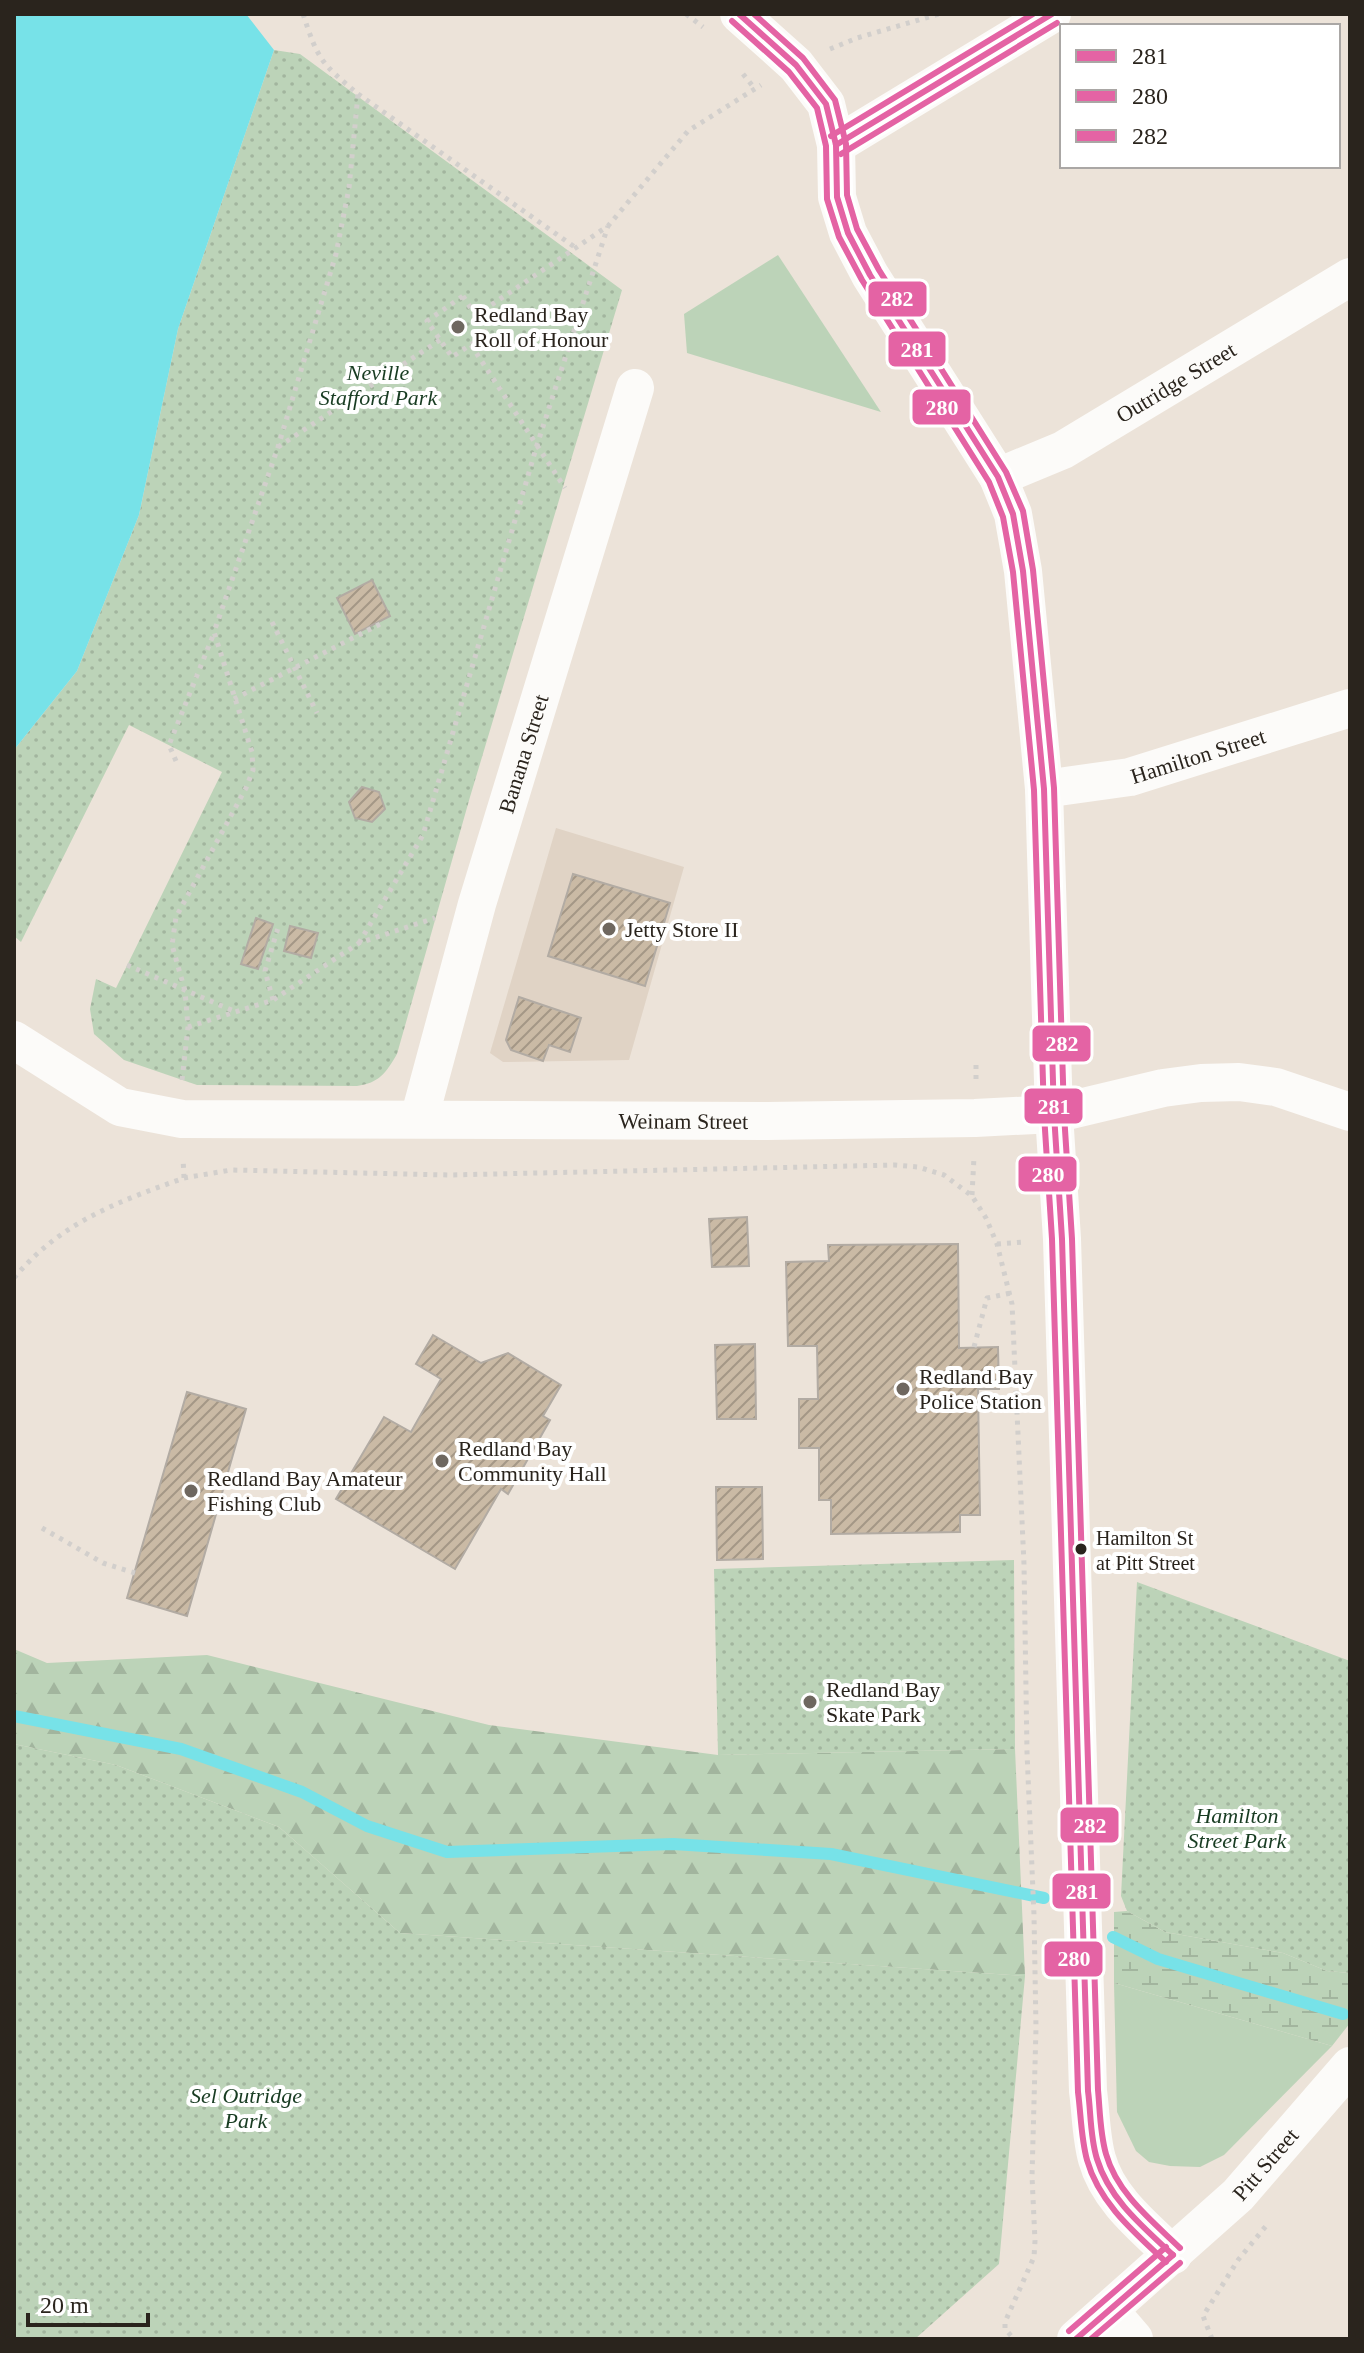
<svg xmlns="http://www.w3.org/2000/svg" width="1364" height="2353" viewBox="0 0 1364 2353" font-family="Georgia,serif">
<defs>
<pattern id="forest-firs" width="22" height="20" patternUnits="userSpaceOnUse" patternTransform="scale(2)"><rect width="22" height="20" fill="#bcd3b8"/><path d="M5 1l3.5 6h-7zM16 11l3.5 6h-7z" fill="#a2b59e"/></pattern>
<pattern id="wetland-marsh" width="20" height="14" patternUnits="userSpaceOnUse" patternTransform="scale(2)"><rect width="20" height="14" fill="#bcd3b8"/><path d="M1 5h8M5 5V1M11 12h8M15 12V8" fill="none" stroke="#a2b59e"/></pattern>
<pattern id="park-dots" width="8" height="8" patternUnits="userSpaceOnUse" patternTransform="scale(2)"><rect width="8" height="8" fill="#bcd3b8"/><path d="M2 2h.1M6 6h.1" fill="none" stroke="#a2b59e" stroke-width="1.8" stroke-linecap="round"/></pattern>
<pattern id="building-hatch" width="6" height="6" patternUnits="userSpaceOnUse" patternTransform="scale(2)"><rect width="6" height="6" fill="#cabaa5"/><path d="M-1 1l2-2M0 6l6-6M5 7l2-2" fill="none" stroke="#a49786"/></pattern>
</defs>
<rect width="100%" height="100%" fill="#ece3d9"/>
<path fill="#e0d3c5" d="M556,828L684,867L629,1060L503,1062L490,1053Z"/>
<g fill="#bcd3b8">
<path d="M778,255L881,412L687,353L684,314Z"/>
<path d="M1114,1983L1332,2046L1224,2155L1200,2167L1170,2166L1149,2162L1136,2151L1117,2112Z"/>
</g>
<path fill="url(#forest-firs)" d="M14,1649L47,1663L207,1655L489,1725L718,1755L1015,1749L1025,1976L400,1933L279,1827L116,1765L14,1744Z"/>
<path fill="url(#wetland-marsh)" d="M1127,1911L1165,1932L1283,1953L1327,1971L1350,1973V2023L1332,2046L1114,1983V1912Z"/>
<g fill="url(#park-dots)">
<path d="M274,50L300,54L622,290L470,797L397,1054C386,1073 379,1083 357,1086L197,1085L124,1060L94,1034L90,1009L96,979L116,988L222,772L129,725L21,942L14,936V750L77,671L139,515L178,329Z"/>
<path d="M1014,1560L1015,1749L718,1755L714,1569Z"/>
<path d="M1137,1582L1350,1661V1973L1327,1971L1283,1953L1165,1932L1127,1911L1121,1896Z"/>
<path d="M14,1744L116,1765L279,1827L400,1933L1025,1976L999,2264L915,2339H14Z"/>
</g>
<path fill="#77e2e8" d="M14,14H246L274,50L178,329L139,515L77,671L14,750Z"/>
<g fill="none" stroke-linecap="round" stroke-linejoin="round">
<g stroke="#77e2e8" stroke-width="12">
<path d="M14,1716L181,1749L302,1792L367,1826L447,1852L673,1844L831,1854L1044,1898"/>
<path d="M1113,1937L1158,1959L1343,2014"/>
</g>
</g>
<g fill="url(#building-hatch)" stroke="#b2aba3" stroke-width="2">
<path d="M372,580L390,616L355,634L337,598Z"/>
<path d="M362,787L379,792L385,809L372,822L355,818L349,802Z"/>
<path d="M573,874L670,903L645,986L548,956Z"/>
<path d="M256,918L273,924L258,969L241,964Z"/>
<path d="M290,926L318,933L311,958L284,951Z"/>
<path d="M519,997L581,1018L570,1052L549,1045L543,1061L511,1050L506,1040Z"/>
<path d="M747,1217L749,1266L712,1267L709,1219Z"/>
<path d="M958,1244L959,1348L998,1347L999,1389H978L980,1515H960V1532L831,1534V1500H819V1448H799V1399H818L817,1346H788L786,1262L829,1261L828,1245Z"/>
<path d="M433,1335L481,1363L508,1353L561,1385L543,1416L550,1420L508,1494L501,1489L455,1569L336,1499L384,1417L411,1432L441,1379L416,1364Z"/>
<path d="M755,1344L756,1419H717L715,1345Z"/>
<path d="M187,1392L246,1409L187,1616L127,1598Z"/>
<path d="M716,1487H762L763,1559L717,1560Z"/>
</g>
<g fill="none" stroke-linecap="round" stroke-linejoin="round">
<g stroke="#d2cfcc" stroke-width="5" stroke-dasharray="4 6" stroke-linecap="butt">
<path d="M686,14L703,27"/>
<path d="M830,49L857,38L939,14"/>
<path d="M743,74L755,89"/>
<path d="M358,94L576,248"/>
<path d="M463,296L487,334L452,357L427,321Z"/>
<path d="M475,316L608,226L688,131L761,85"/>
<path d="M471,345L565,488"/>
<path d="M278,447L440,340"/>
<path d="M272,622L317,713"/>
<path d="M234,699L384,622"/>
<path d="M176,761L169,745L214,633"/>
<path d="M359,943L423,835L537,445L608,226"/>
<path d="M127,965L236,1012"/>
<path d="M273,1000L265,971L278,928"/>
<path d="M188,1027L273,1000L359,943L435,918"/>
<path d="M976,1079V1065"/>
<path d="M182,1080L188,1027L185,991L172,945L176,917L246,788L253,770L252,752L214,632L278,447L336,254L349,188L358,94C321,63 318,60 303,14"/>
<path d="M184,1178L231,1170L449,1175L895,1165L918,1167L944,1175L972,1196L986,1218L997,1244L1012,1304L1024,1564L1027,1752L1034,1915L1036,2028L1032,2176L1035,2241L1034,2257L1005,2322V2329L1014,2339"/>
<path d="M972,1195L974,1157"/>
<path d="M997,1244L1024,1242"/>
<path d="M14,1278C61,1222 117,1202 184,1178L183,1158"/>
<path d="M974,1347L987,1298L1011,1293"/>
<path d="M42,1528L103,1563L135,1573"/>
<path d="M1212,2339L1203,2316L1238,2260L1266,2226"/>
</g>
<g stroke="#fcfbf9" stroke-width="38">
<path d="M739,14L796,65L826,104L836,145L837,197L848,233L870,275L998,477L1013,514L1023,571L1044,789L1054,1114L1062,1239L1088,2091C1091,2113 1091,2138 1097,2159C1108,2199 1144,2227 1173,2255"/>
<path d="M836,145L1052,14"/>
<path id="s1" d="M998,477L1063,450L1350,277"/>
<path id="s2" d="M1044,789L1130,777L1350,708"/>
<path id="s3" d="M14,1040L120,1107L182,1119L767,1121L975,1118L1054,1114L1163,1088L1201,1083L1239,1082L1276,1087L1350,1112"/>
<path id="s4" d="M419,1119L477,904L635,388"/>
<path d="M1109,2310L1134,2339"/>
<path id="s5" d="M1076,2339L1238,2195L1350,2066"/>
</g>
<defs>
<g id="bus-1">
<path d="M739,14L796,65L826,104L836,145L837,197L848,233L870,275L998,477L1013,514L1023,571L1044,789L1054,1114L1062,1239L1088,2091C1091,2113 1090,2137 1097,2159C1109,2199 1143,2227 1173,2255"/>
<path d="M836,145L1052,14"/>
<path d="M1076,2339L1173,2255"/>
</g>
<g id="bus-2">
<path d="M732,21L789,72L817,108L826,146L827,199L839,237L862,280L989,482L1003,517L1013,572L1034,790L1044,1114L1052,1239L1078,2092C1081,2115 1081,2138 1087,2160C1099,2203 1135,2233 1166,2262"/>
<path d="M841,154L1057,23"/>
<path d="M1091,2339L1180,2263"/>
</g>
<g id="bus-3">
<path d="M754,14L803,58L835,100L846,144L847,195L857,229L879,270L1006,472L1023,511L1033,570L1054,788L1064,1114L1072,1239L1098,2090C1100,2111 1100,2133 1106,2154C1117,2193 1151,2220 1180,2248"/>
<path d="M831,136L1033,14"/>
<path d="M1069,2331L1166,2247"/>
</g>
</defs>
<use href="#bus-1" stroke="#fff" stroke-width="12"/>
<use href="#bus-2" stroke="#fff" stroke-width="12"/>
<use href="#bus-3" stroke="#fff" stroke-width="12"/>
<use href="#bus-1" stroke="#e463a4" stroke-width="6"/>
<use href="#bus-2" stroke="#e463a4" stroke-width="6"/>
<use href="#bus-3" stroke="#e463a4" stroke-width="6"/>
</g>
<g fill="#6e675f" stroke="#fff" stroke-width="3">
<circle cx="458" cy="327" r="8"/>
<circle cx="609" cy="929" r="8"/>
<circle cx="903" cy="1389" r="8"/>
<circle cx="442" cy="1461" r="8"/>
<circle cx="191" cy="1491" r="8"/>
<circle cx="810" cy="1702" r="8"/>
</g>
<circle fill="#2a241d" stroke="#fff" stroke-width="3" cx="1081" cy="1549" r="7"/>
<g text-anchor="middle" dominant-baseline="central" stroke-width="8" stroke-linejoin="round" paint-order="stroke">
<g font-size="20" fill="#2a241d" stroke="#fff" text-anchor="start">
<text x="1096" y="1538">Hamilton St<tspan x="1096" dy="25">at Pitt Street</tspan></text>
</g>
<g font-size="22" fill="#2a241d" stroke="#fff" text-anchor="start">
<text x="474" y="314">Redland Bay<tspan x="474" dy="25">Roll of Honour</tspan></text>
<text x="625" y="929">Jetty Store II</text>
<text x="919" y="1376">Redland Bay<tspan x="919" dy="25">Police Station</tspan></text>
<text x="458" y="1448">Redland Bay<tspan x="458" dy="25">Community Hall</tspan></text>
<text x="207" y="1478">Redland Bay Amateur<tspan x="207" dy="25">Fishing Club</tspan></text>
<text x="826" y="1689">Redland Bay<tspan x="826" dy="25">Skate Park</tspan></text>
</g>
<g font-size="22" font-style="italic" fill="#183c22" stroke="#fff">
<text x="378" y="372">Neville<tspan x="378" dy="25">Stafford Park</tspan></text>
<text x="1237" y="1815">Hamilton<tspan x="1237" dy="25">Street Park</tspan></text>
<text x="246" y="2095">Sel Outridge<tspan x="246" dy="25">Park</tspan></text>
</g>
<g font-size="22" fill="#2a241d" stroke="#fff">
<text stroke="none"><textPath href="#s1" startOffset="202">Outridge Street</textPath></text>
<text stroke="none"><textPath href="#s4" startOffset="380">Banana Street</textPath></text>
<text stroke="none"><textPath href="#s2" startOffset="158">Hamilton Street</textPath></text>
<text stroke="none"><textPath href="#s3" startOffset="690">Weinam Street</textPath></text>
<text stroke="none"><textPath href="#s5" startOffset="258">Pitt Street</textPath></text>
</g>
</g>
<g stroke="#fff" stroke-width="3">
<rect x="867" y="280" width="61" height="38" rx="8" fill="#e463a4"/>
<rect x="887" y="330" width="60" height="38" rx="8" fill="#e463a4"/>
<rect x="911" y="388" width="61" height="38" rx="8" fill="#e463a4"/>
<rect x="1031" y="1024" width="61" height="39" rx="8" fill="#e463a4"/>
<rect x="1023" y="1087" width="61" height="38" rx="8" fill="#e463a4"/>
<rect x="1017" y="1155" width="61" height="38" rx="8" fill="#e463a4"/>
<rect x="1059" y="1806" width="61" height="38" rx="8" fill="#e463a4"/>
<rect x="1051" y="1872" width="61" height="38" rx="8" fill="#e463a4"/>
<rect x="1043" y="1940" width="61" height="38" rx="8" fill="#e463a4"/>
</g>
<g font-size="22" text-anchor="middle" font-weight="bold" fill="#fff">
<text x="897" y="306">282</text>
<text x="917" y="357">281</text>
<text x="942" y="415">280</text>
<text x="1062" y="1051">282</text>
<text x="1054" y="1114">281</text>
<text x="1048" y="1182">280</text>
<text x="1090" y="1833">282</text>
<text x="1082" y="1899">281</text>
<text x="1074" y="1966">280</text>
</g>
<rect width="1364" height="2353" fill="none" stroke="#2a241d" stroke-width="32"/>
<rect x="1060" y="24" width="280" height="144" fill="#ffffff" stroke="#aaa7a5" stroke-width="2"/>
<rect x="1076" y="50" width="40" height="12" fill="#e463a4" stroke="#aaa7a5" stroke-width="2"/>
<text x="1132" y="64" font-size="24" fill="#2a241d">281</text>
<rect x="1076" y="90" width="40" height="12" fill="#e463a4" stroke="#aaa7a5" stroke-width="2"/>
<text x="1132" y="104" font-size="24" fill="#2a241d">280</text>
<rect x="1076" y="130" width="40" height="12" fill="#e463a4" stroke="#aaa7a5" stroke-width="2"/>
<text x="1132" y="144" font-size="24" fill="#2a241d">282</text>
<path d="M28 2313v12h120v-12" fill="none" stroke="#2a241d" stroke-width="4"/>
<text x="40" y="2313" font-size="24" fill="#2a241d" stroke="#ffffff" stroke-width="6" paint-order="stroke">20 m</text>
</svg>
